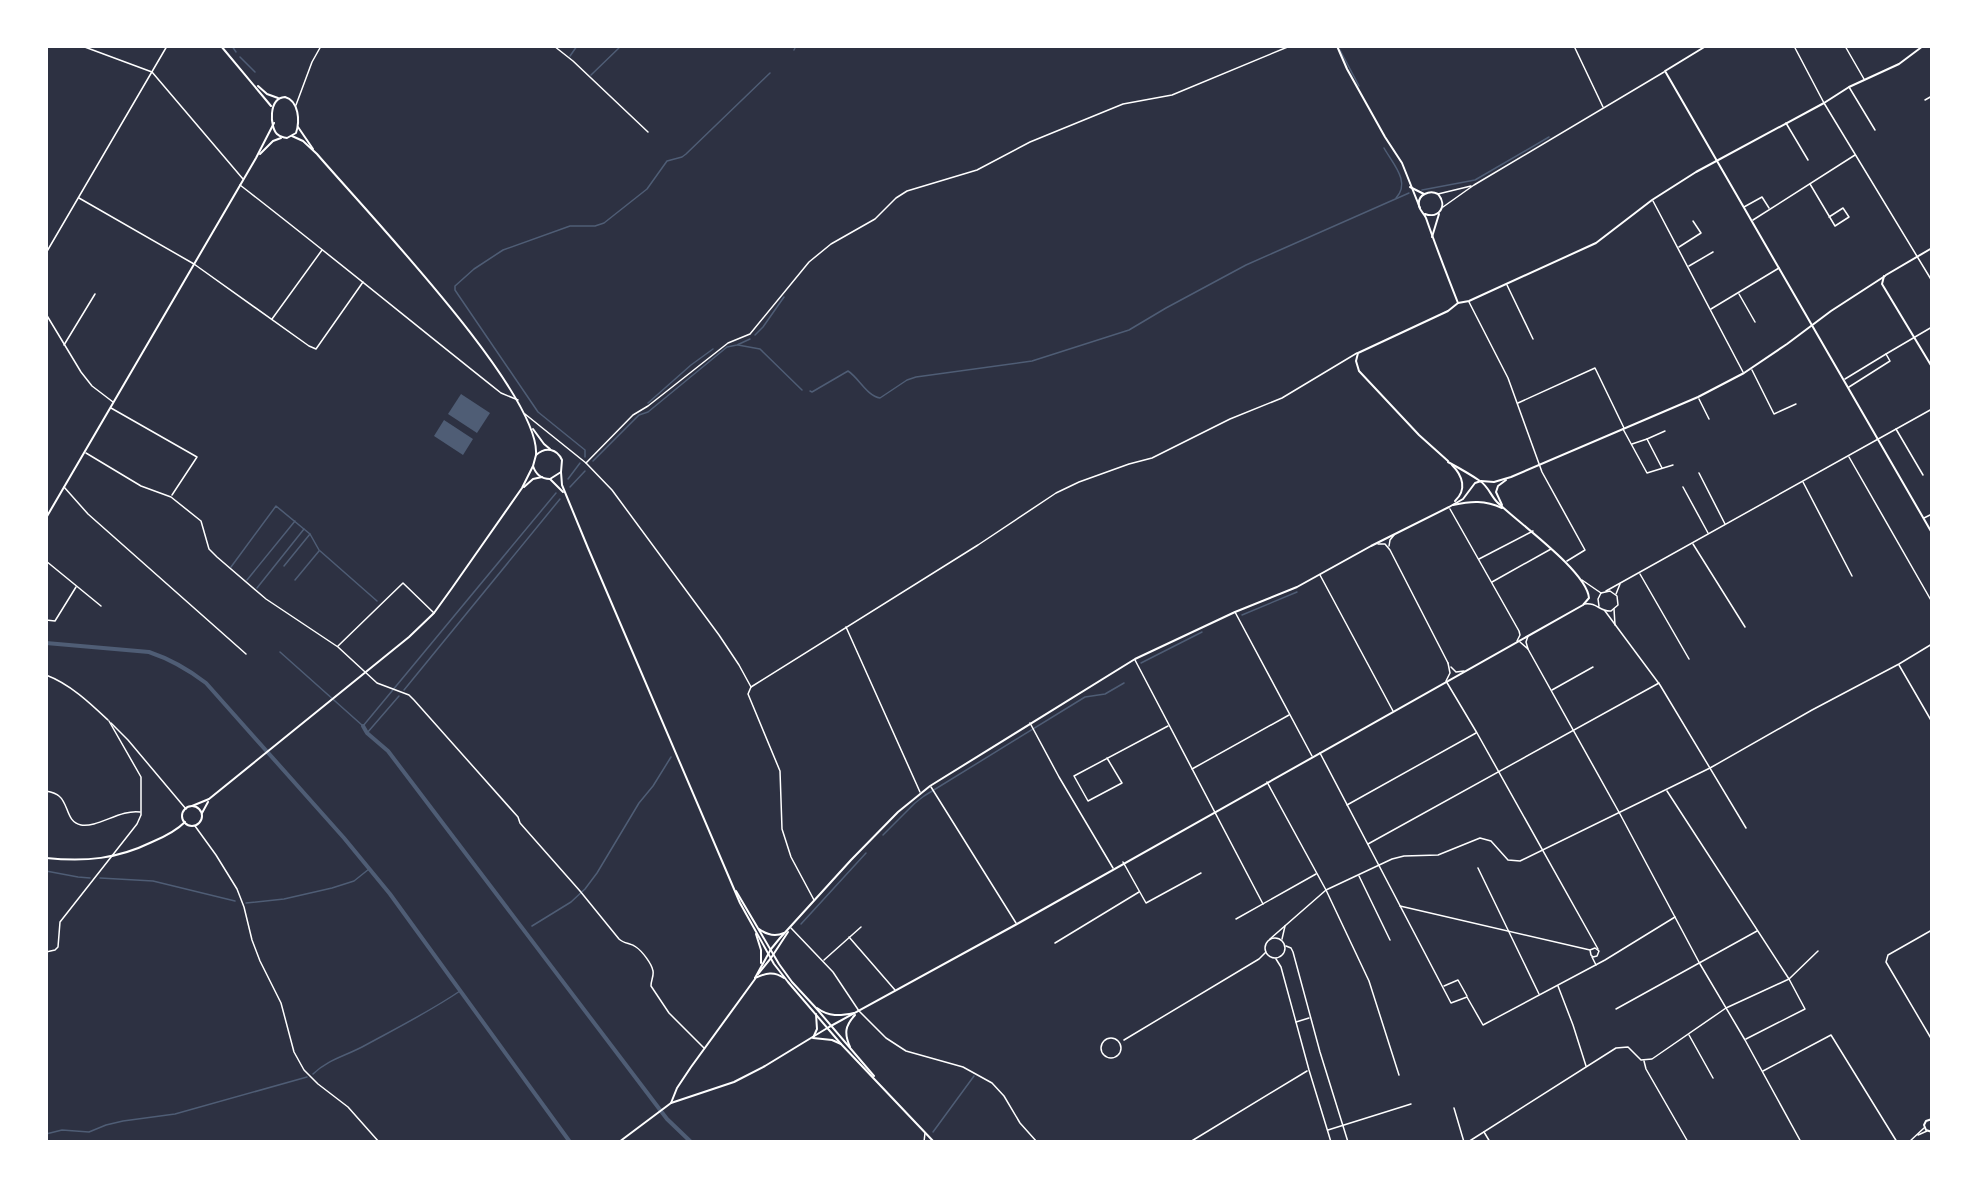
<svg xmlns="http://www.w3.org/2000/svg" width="1978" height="1188" viewBox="0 0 1978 1188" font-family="'DejaVu Sans',sans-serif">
<rect width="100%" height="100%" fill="#2d3142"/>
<g fill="#4f5d75">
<path d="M461,394L490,413L477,433L448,414Z"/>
<path d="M444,420L473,439L463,455L434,436Z"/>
</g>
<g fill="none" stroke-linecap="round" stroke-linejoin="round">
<g stroke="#4f5d75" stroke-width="1.5">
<path d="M232,46L236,52"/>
<path d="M794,50L796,46"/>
<path d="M1340,50L1359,86"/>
<path d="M570,56L577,46"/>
<path d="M240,57L255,72"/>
<path d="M591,75L621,46"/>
<path d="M1384,148C1393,164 1411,182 1396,198"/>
<path d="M1422,190L1475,180L1549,137"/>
<path d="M755,335L763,327L784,297"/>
<path d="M738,345L760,349L802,390"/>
<path d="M810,391L812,392L848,371C859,378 867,396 880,398L907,380L916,377L1032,361L1129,330L1166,308L1246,265L1409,193"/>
<path d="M648,403L691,365L713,349"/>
<path d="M585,457V450L538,412L459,296L455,290V286L474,269L503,250L570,226H595L604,223L647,189L667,161L682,157L686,154L770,73"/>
<path d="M593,461L639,415L648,412L727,347L737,345L750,339"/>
<path d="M568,479L580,463"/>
<path d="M570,487L585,471"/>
<path d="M284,566L310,534"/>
<path d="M231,567L276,506L310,534L319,550L377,601"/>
<path d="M247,580L295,521"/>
<path d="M295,580L319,551"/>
<path d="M257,588L304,529"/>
<path d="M1242,615L1297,592"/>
<path d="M280,652L363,726L556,493"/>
<path d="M1141,663L1202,632"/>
<path d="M404,690L560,499"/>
<path d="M367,733L399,696"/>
<path d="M883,835L915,803L924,796L1085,697L1105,694L1124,683"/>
<path d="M46,871L78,877L90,878"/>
<path d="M100,878L153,881L235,901"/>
<path d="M246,903L284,899L332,888L354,881L369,869"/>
<path d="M801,924L866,853"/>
<path d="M532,926L571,902L585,889L597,873L639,803L653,786L671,757"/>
<path d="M313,1074C327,1060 345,1056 362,1047C395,1029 429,1012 460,991"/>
<path d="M933,1132L974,1076"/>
<path d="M46,1134L62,1130L89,1132L106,1125L123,1121L175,1114L307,1077"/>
</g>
<g stroke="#4f5d75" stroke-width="4">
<path d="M46,643L149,652C170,659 189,670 206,683L344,838L390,894L570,1142"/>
<path d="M363,726L367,733L388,751L667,1119L691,1142"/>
</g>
<g stroke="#fff" stroke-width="1.5">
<path d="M82,46L152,72L243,179"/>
<path d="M554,46L573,61L648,132"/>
<path d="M1574,46L1603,107"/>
<path d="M1794,46L1824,103L1932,281"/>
<path d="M1845,46L1864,79"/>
<path d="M1849,87L1875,130"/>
<path d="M1925,100L1932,96"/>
<path d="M296,105L312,62L321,46"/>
<path d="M1786,123L1808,160"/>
<path d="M1810,184L1835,226L1849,217L1843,208L1829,217"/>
<path d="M240,185C328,253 414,324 501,393L518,400"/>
<path d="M1438,194L1471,186"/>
<path d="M79,198L194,264L309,346L316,349L363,282"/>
<path d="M1653,201L1743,372"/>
<path d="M1443,207L1474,185L1664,72"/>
<path d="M1744,207L1762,197L1769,208"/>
<path d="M1753,220L1855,155"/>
<path d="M1679,247L1701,233L1693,221"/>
<path d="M46,253L167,46"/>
<path d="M1689,266L1713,252"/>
<path d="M1507,285L1533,339"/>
<path d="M1739,294L1755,322"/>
<path d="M1469,302L1508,378L1542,472L1585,550L1567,561"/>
<path d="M1711,309L1779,268"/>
<path d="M46,314L81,372L92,386L113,402"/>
<path d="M272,319L322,250"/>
<path d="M64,345L95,294"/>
<path d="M1886,354L1932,327"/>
<path d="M1752,370L1774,414L1796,404"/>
<path d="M1845,379L1886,354L1890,361L1849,387"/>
<path d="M1699,399L1709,419"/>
<path d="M1518,403L1595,368L1624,428"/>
<path d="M111,408L197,457L172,495"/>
<path d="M525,414L586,463L612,490L719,635L739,665L751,687L748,694L780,771L782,829L791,857L814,900"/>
<path d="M1623,429L1647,473L1673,465"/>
<path d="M1896,429L1923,475"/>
<path d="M1647,439L1665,431"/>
<path d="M1632,444L1647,439L1662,468"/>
<path d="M86,453L141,486L171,497L201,521L209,549L217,557L266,599L338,647L377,683L409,695L414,700L518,817L520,823L580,891L619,939C624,944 631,943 636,947C642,951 652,964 653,971C654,976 651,980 651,986L669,1013L704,1048"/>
<path d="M1849,457L1932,602"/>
<path d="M586,463L633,415L648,406L728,343L750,334L809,262L831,244L875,219L896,198L907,191L977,170L1030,142L1123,104L1172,95L1290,46"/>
<path d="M1699,473L1725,524"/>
<path d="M1803,482L1852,576"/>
<path d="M64,487L88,514L246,654"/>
<path d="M1683,487L1708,533"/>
<path d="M1450,509L1519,631L1520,635L1517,641"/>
<path d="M1924,518L1932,514"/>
<path d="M1378,544H1385L1390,550L1448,663"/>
<path d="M1693,544L1745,627"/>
<path d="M1389,546L1390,540L1394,535"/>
<path d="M1479,559L1533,531"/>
<path d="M46,561L101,606"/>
<path d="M1640,574L1689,659"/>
<path d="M1320,575L1393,711"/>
<path d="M1582,580L1601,593"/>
<path d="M1492,582L1551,549"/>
<path d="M1606,591L1932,409"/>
<path d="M1616,594L1620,584"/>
<path d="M1584,604C1598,602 1599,612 1611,611L1618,605L1617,596L1610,591L1601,593L1598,599L1599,606"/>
<path d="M1614,609L1615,625"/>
<path d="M1605,611L1660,685L1746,828"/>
<path d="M1235,612L1312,756"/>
<path d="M46,620L55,621L76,587"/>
<path d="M846,627L920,792"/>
<path d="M1520,642L1528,649L1526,642L1528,636"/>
<path d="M338,646L403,583L434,613"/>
<path d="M1528,649L1620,814L1700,964L1745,1040L1801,1142"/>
<path d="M1135,660L1263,904"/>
<path d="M1448,663L1450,673L1446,681L1477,733L1598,949"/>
<path d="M1899,665L1932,722"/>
<path d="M1451,667L1456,672L1464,671"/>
<path d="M46,675C70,684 90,703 108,720"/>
<path d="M751,687L978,545L1056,493L1079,482L1129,464L1152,458L1230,419L1282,398L1357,353"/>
<path d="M1552,690L1593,667"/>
<path d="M111,723L128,740L186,809"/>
<path d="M1030,723L1059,777L1113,868"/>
<path d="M1320,753L1451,1003L1467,997L1483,1025L1605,960L1675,917"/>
<path d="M1107,758L1122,783L1088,801L1074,776L1168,726"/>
<path d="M1192,769L1289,715"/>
<path d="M1267,782L1326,890L1369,981L1399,1075"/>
<path d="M931,787L1016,923"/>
<path d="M46,791C51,792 56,793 59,796C69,804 66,822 81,825C97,828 121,809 140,812"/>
<path d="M1667,791L1789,979L1805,1009L1746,1039"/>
<path d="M1347,805L1476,733"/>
<path d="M195,826L216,855L237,889L244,907L252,940L260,961L281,1003L294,1052L304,1070L318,1084L348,1107L379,1142"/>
<path d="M1368,844L1659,683"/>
<path d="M1123,862L1146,903L1201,873"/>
<path d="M1478,868L1539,994"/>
<path d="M1359,876L1390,940"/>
<path d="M1400,906L1590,950L1595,948L1599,951L1597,956L1593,957L1591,955L1590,950"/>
<path d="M1236,919L1316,874"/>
<path d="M791,928L833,972L859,1011L886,1038L906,1051L963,1067L992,1083L1004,1096L1020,1123L1037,1142"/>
<path d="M1932,930L1888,955L1886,962L1932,1040"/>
<path d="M849,937L895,990"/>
<circle cx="1275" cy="948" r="10"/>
<path d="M1270,939L1326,890L1392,859L1404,856L1438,855L1480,838L1491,841L1508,860L1520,861L1710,768L1812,710L1899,664L1932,644"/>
<path d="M1282,939L1285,926"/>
<path d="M1055,943L1139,892"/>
<path d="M1286,946L1291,948L1293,952L1320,1052L1348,1142"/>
<path d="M46,952L55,950L58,947L60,922L137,824L141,815V777L109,721"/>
<path d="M1592,957L1596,965"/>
<path d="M1276,959L1281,967L1309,1070L1331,1142"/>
<path d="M824,960L861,927"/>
<path d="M1444,986L1458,980L1467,996"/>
<path d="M1558,986L1573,1025L1586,1066"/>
<path d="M1616,1009L1757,931"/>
<path d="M1296,1022L1309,1018"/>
<path d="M1689,1035L1713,1078"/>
<circle cx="1111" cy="1048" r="10"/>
<path d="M1124,1040L1259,959L1266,952"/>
<path d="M1644,1061L1646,1069L1688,1142"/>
<path d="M1763,1071L1831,1035L1897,1142"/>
<path d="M1454,1108L1464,1142"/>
<path d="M1328,1130L1411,1104"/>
<path d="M1484,1132L1490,1142"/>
<path d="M1918,1135L1927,1131"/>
<path d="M924,1142L925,1133"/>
<path d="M1190,1142L1307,1071"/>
<path d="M1468,1142L1616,1048L1628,1047L1641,1060L1652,1059L1726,1008L1789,979L1818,951"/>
<path d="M1909,1142L1924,1128"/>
</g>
<g stroke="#fff" stroke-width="2">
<path d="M1337,46L1347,69L1385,137L1402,163L1420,208"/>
<path d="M260,154L273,141L281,138"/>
<path d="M1410,187L1424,194"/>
<path d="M1425,214C1439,219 1448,206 1438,194C1430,190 1417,194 1419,206C1420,211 1424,213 1426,218C1436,247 1447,275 1458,303"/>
<path d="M1432,237L1439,214"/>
<path d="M1448,461L1419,435L1359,371L1356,361L1358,353L1448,311L1458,303L1469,301L1596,243L1652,200L1696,172L1824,103L1849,87L1899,64L1923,46"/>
<path d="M1452,465C1463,476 1467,490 1455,501"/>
<path d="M1453,505C1471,501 1485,500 1502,508"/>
<path d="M1502,505L1496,492L1498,486L1506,480"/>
<path d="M46,518L256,158L274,123"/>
<path d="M759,929C767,935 775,937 784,933"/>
<path d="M756,934L761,950V963"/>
<path d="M758,974L771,958L788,932"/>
<path d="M755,978L771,949L780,938L851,860L898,812L930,786L1135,659L1235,612L1297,587L1371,546L1449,507L1463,499L1475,483L1481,481L1494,482L1511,477L1698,397L1744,373L1787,344L1831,311L1885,276"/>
<path d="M755,978C766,973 774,971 784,978"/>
<path d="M817,1008C829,1017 840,1016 854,1013"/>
<path d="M816,1014L817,1029L813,1038L832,1040L841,1044"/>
<path d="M850,1047C844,1033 845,1026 855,1015"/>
<path d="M671,1103L677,1088L691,1067L755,979"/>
<path d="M1932,1119L1926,1121L1924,1125L1926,1130L1932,1132"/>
<path d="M619,1142L671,1103L734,1082L765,1066L829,1027L1017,924L1583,605L1589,598C1587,571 1517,522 1497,502C1491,496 1488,486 1480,481C1470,474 1459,468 1448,462"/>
</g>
<g stroke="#fff" stroke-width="2">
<path d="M221,46L271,106"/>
<path d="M1706,46L1665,71L1932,533"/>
<path d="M258,86L267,94L278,98"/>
<path d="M285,97C299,101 300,121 296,133L287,138C283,137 281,138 277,134C270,127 268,98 285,97Z"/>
<path d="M298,127L313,149"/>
<path d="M292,136L303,141L317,154C362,207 541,393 536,455"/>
<path d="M1886,275L1932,248"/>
<path d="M1884,276L1882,284L1932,367"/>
<path d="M533,429L544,444L550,449"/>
<path d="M561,472L562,485L588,548L740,903L774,964L788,982L841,1044L934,1142"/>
<path d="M550,479L563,492"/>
<path d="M524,487L533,479L542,477"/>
<path d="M192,806L209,799L409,637L434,613L452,588L522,488L533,466L536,455C546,446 557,449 562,460L561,472L550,479C541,479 536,475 533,466"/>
<circle cx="192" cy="816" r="10"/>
<path d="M202,813L208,802"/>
<path d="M46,858C86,862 117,859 152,842C164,837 176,831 185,822"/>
<path d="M736,891L779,964L792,982L816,1008L874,1076"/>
</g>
</g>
<rect width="1978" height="1188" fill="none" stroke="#ffffff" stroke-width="96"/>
</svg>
